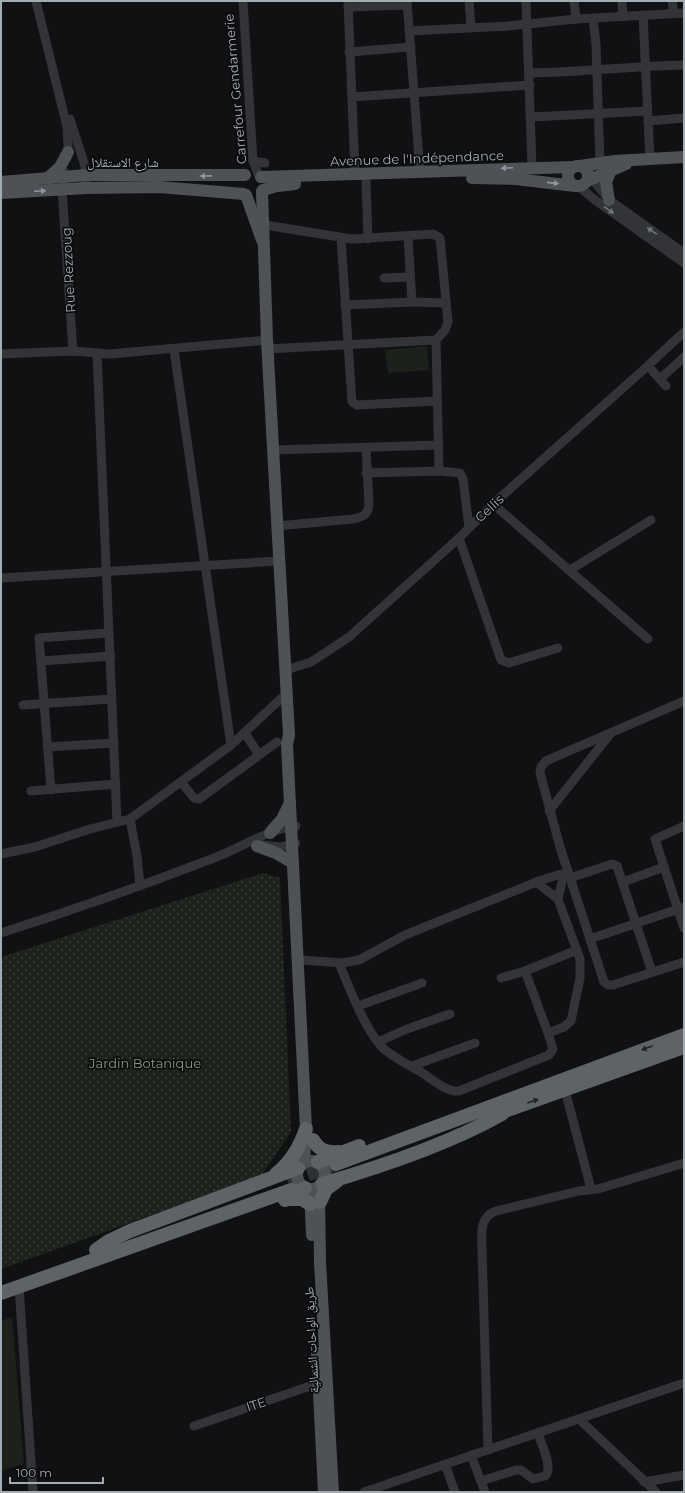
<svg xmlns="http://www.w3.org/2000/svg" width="685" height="1493" viewBox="0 0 685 1493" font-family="Montserrat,'Noto Naskh Arabic',sans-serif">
<defs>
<pattern id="green-dots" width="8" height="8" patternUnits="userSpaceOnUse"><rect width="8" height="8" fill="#1c221b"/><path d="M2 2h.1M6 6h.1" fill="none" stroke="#3a3f3a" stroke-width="1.8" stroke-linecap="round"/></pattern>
</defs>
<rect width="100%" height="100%" fill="#111113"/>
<path fill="url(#green-dots)" d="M263,873L280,878L291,1132L261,1176L1,1269V957Z"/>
<g fill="#1c221b">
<path d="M427,346L429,370L388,373L385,350Z"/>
<path d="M12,1317L24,1464L1,1471V1321Z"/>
</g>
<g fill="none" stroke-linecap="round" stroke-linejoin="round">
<path stroke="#2e3033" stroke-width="14" stroke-dasharray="14 7" stroke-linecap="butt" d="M288,1182L336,1164"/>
<g stroke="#323438" stroke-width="9">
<path d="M36,1L67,127L68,145L67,158"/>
<path d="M243,1L253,161L258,174"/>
<path d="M348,1L355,173"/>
<path d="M407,1L420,172"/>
<path d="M469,1L471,27"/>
<path d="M526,1L532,167"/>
<path d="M574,1L576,19"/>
<path d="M622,1L623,17"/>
<path d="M672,1L674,13"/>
<path d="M348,7L407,5"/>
<path d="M643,15L650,160"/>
<path d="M593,18L596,44L600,163"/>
<path d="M409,31L508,26L576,19L684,13"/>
<path d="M349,52L411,47"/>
<path d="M530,73C582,72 633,66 684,65"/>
<path d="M352,97L530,85"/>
<path d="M532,117L647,111"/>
<path d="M70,119L85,166L86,188"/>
<path d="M648,121L684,118"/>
<path d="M253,161L265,163"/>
<path d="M64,171L62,189L73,351"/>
<path d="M588,174L609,200L684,253"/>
<path d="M366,181L368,239"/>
<path d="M578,186L595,200L684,263"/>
<path d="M265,225L352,239L433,234L440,238L448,322L445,330L436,340L439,471"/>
<path d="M408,237L412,302"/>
<path d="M341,238L352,402L357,405L437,401"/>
<path d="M384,278L410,277"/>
<path d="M345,305L412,302L446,303"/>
<path d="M267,349L436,340"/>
<path d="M174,350L231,745"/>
<path d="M1,354L73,351L110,354L267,340"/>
<path d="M97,354L117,822"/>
<path d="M648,366L666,386"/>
<path d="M660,379L684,357"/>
<path d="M274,450L439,445"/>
<path d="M366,473L439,471L460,473L463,479L469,527"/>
<path d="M493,504L648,639"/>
<path d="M277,526L353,519C363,517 368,515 369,504L366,448"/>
<path d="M459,538L501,660L509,663L558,648"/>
<path d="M570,570L651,520"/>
<path d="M1,578L279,561"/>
<path d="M41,661L111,656"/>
<path d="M286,670L311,662L349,637L459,538L493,504L642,371L684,332"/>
<path d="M684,701L546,761L541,767L540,773L560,847L604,982L608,985H613L684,962"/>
<path d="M23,705L111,699"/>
<path d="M245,733L259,755"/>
<path d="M47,747L114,743"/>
<path d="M181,782L194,798L199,799L277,742"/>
<path d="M51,790L39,638L109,633"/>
<path d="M31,791L116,784"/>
<path d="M549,811L611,733"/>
<path d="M130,819L137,856L140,886"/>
<path d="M684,826L655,839L684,928"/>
<path d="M262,845L280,847L296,843"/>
<path d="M1,854L35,847L90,829L130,819L231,745L287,693"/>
<path d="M570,878L612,864L617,866L652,972"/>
<path d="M623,882L664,867"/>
<path d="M1,933C73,910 144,885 214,858C241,848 268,829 296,826"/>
<path d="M590,939L684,907"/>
<path d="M302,960L342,963L359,960L405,935L539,881L561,874L563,877L558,899L536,882"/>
<path d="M339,963C349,987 366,1033 385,1050C396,1059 411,1066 424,1074C434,1081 447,1092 459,1091L549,1055L553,1049L548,1033L564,1027L571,1021L580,978V959L558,899"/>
<path d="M501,978L525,971"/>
<path d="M358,1006L422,983"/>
<path d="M548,1033L525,971L577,950"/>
<path d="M378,1042L407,1029L450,1014"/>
<path d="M412,1066L475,1043"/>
<path d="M565,1090L591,1189"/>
<path d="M19,1286L33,1492"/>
<path d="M579,1419L656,1492"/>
<path d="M194,1426L319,1383"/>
<path d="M488,1450L482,1251C482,1235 478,1218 496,1211L579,1191L598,1189L684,1163"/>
<path d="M471,1455L485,1492"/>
<path d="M445,1464L455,1492"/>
<path d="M481,1481L516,1470H521L533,1479L545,1476C554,1468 541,1444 538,1433"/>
<path d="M644,1482L684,1475"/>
<path d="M364,1492L684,1383"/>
</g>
<g stroke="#4e5257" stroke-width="12">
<circle cx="578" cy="176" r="10"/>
<path d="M580,166L615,161L684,157"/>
<path d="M261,177L574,167"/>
<path d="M48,178L60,167L68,152"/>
<path d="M472,178L516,179L575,186"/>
<path d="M587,181L626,164"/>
<path d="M1,182L86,175H245"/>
<path d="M263,190L277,186L295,184"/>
<path d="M262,191L267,340L289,735L287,744L306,1129L304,1162"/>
<path d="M1,193L86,188L159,187L244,194"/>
<path d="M246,195L262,240"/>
<path d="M609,200L606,182L611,170"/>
<path d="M270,833L282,819L290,803"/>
<path d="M257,846L276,853L293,863"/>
<circle cx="311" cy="1175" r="14"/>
<path d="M310,1189L312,1235"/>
<path d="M319,1194L320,1262L333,1492"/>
<path d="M317,1353L324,1492"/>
</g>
<g stroke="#5e6368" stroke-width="14">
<path d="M491,1116L684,1047"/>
<path d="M313,1140C320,1151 326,1153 339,1152"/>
<path d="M318,1162L359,1146"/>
<path d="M336,1164L684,1035"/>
<path d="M276,1174C291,1162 300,1147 306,1129"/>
<path d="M322,1184C380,1167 449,1144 502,1114"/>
<path d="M288,1199H302L310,1204"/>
<path d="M285,1200L305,1188"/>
<path d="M320,1202L326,1189L337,1181"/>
<path d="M96,1250L109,1241L130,1231L298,1168"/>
<path d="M1,1293L291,1190"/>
</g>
</g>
<defs><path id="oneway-solid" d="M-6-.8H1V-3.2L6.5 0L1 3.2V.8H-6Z"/></defs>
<g fill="#8d969c">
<use href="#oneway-solid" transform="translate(507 168) rotate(178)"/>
<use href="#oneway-solid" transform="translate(206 176) rotate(179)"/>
<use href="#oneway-solid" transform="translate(553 183) rotate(6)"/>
<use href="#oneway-solid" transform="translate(40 191) rotate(-3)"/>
</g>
<g fill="#70767c">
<use href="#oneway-solid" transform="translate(609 210) rotate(35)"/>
<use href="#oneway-solid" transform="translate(652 231) rotate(-145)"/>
</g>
<g fill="#202224">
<use href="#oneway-solid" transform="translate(647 1048) rotate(160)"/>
<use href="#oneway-solid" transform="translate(533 1101) rotate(-19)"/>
</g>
<g text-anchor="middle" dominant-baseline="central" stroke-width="3.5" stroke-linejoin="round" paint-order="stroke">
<g font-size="13" fill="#a2acb3" stroke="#0c0c0d">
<text transform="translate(235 89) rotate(-95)">Carrefour Gendarmerie</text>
<text transform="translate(417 158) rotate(-2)">Avenue de l'Indépendance</text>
<text x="123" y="162">شارع الاستقلال</text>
<text transform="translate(68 270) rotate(-93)">Rue Rezzoug</text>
<text transform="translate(489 508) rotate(-43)">Cellis</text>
<text transform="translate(311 1340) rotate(-93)">طريق الواحات الشمالية</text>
<text transform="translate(256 1404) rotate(-18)">ITE</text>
</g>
<g font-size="13" fill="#809f79" stroke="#0c0c0d">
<text x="145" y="1063">Jardin Botanique</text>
</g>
</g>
<rect width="685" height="1493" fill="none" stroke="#a2acb3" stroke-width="4"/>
<path d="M10 1477v6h93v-6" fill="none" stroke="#a2acb3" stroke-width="2"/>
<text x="16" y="1477" font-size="12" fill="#a2acb3" stroke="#0c0c0d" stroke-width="3" paint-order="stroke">100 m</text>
</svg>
